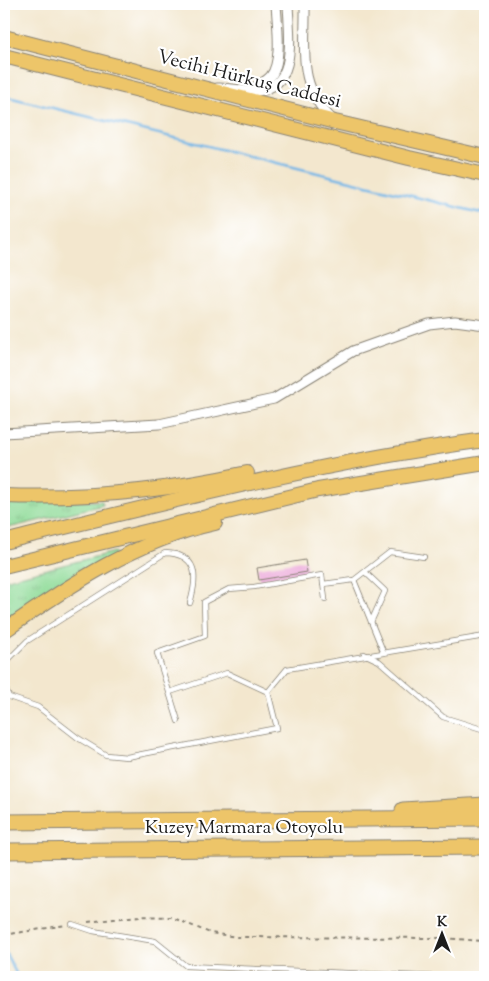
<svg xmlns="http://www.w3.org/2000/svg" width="489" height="981" viewBox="0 0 489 981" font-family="'Sorts Mill Goudy',serif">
<defs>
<pattern id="grass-tufts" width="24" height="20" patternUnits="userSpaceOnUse" patternTransform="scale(1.25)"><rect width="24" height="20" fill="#8fdb98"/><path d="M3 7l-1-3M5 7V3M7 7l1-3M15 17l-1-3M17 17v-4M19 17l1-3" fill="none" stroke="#7bbb82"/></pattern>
</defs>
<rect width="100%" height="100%" fill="#fff"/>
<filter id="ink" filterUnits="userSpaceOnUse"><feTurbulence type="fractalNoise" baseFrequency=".02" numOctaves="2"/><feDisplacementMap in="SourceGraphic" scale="10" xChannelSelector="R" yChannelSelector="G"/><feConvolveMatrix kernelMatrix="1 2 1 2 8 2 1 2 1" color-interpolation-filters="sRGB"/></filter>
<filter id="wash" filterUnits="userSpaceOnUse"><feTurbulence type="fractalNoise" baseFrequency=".0096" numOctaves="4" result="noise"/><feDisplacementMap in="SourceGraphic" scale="20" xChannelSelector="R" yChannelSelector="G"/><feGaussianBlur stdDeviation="1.12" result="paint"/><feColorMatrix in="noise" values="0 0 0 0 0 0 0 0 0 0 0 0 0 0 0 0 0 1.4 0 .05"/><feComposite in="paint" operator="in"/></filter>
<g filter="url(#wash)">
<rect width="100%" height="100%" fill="#f3e7ce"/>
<g fill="url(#grass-tufts)" stroke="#567c5a">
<path d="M102,501L103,505L4,529V502Z"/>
<path d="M114,552L115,556L4,625V580Z"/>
</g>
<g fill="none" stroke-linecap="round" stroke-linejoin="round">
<g stroke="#71b6e7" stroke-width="2.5">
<path d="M4,96L485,214"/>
<path d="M4,950L18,977"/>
</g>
</g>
<g id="blocks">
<path fill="#eba6d8" d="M305,560L307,572L259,580L257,568Z"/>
</g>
</g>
<g filter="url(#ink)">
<use href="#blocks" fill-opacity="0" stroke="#888275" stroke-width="1"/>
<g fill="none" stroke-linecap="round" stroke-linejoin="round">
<defs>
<g id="service">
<path d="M365,572L385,591L371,622"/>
<path d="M354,580L383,651"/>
<path d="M323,584L354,580L390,552L424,557"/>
<path d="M364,654L379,661L443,717L485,730"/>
<path d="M4,664L27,641L165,553C198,554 198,576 190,603"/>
<path d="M4,686L9,697L38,707L78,738L106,755L127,757L277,728L268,692L287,669L485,636"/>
<path d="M170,692L227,673L268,692"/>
<path d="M178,721L157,653L205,636L204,602L229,589L254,587L322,575L325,599"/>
<path d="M72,924L93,931L155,941L186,966L441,977"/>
</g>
<g id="minor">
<path d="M305,4C306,50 296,85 333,120"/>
<path d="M217,88C230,87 243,92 256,91C299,88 289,34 288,4"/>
<path d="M253,88C259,85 265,82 270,77C283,63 277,23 276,4"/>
<path d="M4,433L159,424L274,399L353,351L429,324L455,321L485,325"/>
</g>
<g id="primary">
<path d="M4,37L335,122L485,157"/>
<path d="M4,56L409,158L485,175"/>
</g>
<g id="trunk">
<path d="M4,496C87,499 166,491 247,473"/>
<path d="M4,542C163,503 322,462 485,440"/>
<path d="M4,566L318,490L485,463"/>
<path d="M4,631C69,585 137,540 215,523"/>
</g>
<g id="motorway">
<path d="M403,810L485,805"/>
<path d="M4,822L485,818"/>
<path d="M4,851L485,847"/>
</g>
</defs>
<use href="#service" stroke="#888275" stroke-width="6"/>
<use href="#minor" stroke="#888275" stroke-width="11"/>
<use href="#primary" stroke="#888275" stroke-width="16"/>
<use href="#trunk" stroke="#888275" stroke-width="16"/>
<use href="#motorway" stroke="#888275" stroke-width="17"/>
<g stroke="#888275" stroke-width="2" stroke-dasharray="4 4" stroke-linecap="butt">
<path d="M88,922L139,916L171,917L210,933L237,937L440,938L485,941"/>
<path d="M4,935L66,925"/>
</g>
<use href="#service" stroke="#fff" stroke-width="4.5"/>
<use href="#minor" stroke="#fff" stroke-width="9"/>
<use href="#primary" stroke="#edc569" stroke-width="14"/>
<use href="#trunk" stroke="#edc569" stroke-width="14"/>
<use href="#motorway" stroke="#edc569" stroke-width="15"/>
</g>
</g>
<g text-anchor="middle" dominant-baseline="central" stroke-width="4.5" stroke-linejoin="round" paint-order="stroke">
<g font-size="19" fill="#1c1c1c" stroke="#fff">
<text transform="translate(249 80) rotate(14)">Vecihi Hürkuş Caddesi</text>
<text x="244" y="828">Kuzey Marmara Otoyolu</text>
</g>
</g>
<rect width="489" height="981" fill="none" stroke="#fff" stroke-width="20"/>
<g transform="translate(442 934)" stroke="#ffffff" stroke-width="4" paint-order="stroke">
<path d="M0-4L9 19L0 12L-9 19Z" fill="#1c1c1c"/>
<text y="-8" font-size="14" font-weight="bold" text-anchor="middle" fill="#1c1c1c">K</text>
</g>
</svg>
